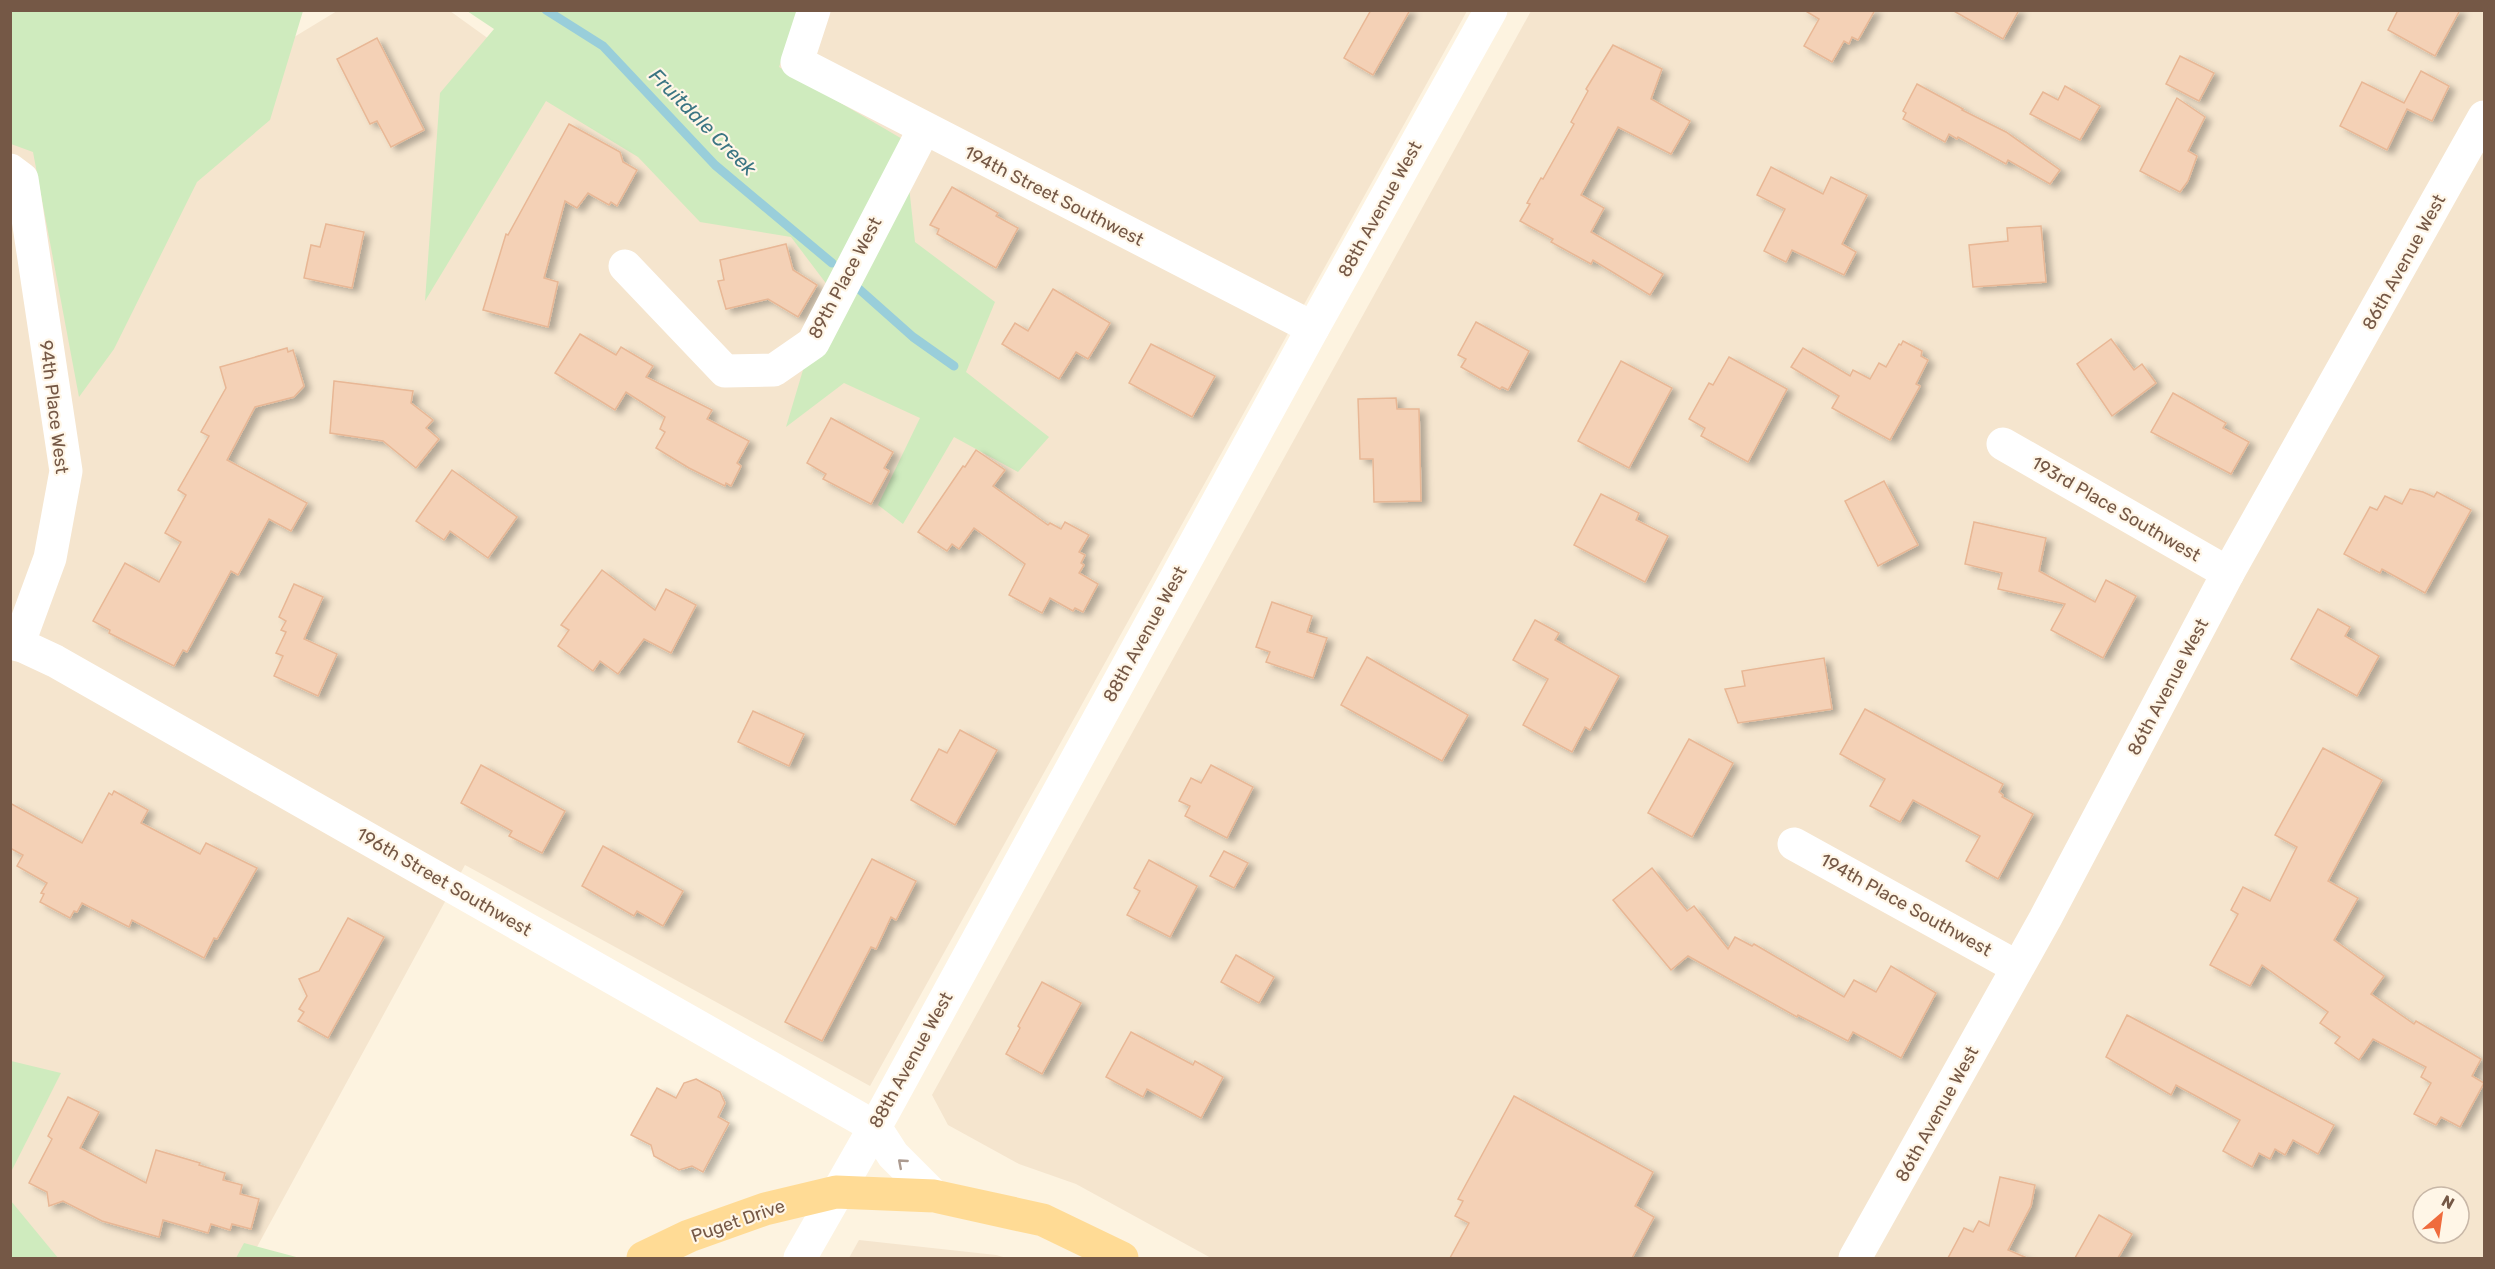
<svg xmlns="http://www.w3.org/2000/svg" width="2495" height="1269" viewBox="0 0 2495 1269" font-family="Rubik,sans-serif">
<defs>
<filter id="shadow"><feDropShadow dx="6" dy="4" stdDeviation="3" flood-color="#0004"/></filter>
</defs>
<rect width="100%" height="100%" fill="#fdf3e0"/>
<g fill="#f5e5ce" fill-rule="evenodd">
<path d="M11,11L276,48L337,11H450L660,162L739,11H1467L870,1086L465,865L251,1258H29L11,1240Z"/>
<path d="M1531,11H2484V1258H1211L1076,1184L1019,1164L948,1125L932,1095ZM2423,1197H2459V1233H2423Z"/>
<path d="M859,1240L996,1255L1007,1258H849Z"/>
</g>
<g fill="#cfebbe">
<path d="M10,11H303L270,120L197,182L114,349L79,397L33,152L11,144Z"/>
<path d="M467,11H800L779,67L904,140L915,242L995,302L966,372L1049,437L1018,472L954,437L903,524L878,505L920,418L844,383L786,427L828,286L791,237L700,222L638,157L546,101L425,301L440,93L494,29Z"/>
<path d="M11,1061L61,1073L11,1172L10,1061Z"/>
<path d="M10,1201H11L58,1258H11Z"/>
<path d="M244,1243L300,1258H236Z"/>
</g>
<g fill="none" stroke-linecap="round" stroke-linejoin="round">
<g stroke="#99ceda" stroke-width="9">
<path d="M546,10L603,46L715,165L832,263"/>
<path d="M859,289L913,337L954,366"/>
</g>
</g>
<g fill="#f4d1b6" stroke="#e8b795" stroke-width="1.5" filter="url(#shadow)">
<path d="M1371,10H1410L1373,75L1344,58Z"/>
<path d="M1804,10H1875L1858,40L1852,37L1849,44L1844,41L1832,62L1804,46L1819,19Z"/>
<path d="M1952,10H2019L2003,39Z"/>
<path d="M2398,10H2460L2435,56L2388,30Z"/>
<path d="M377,38L424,130L391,147L377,121L370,124L337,59Z"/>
<path d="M1613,45L1662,69L1651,99L1690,121L1671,154L1618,127L1581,195L1604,208L1591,232L1663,274L1650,295L1593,260L1591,264L1551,242L1553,239L1520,221L1530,204L1527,203L1541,178L1543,179L1574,124L1571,122L1588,91L1586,89Z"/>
<path d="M2180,56L2214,73L2199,101L2166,84Z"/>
<path d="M2421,71L2449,86L2432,121L2407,109L2387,150L2340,126L2362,82L2404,103Z"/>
<path d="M1917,84L1963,109L1962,110L2006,132L2060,170L2050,184L2008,160L2006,164L1958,137L1957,139L1949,134L1945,142L1903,119L1906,113L1903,111Z"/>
<path d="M2065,86L2100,106L2080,140L2030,114L2043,92L2058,100Z"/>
<path d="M2177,98L2205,117L2188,151L2197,156L2188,181L2180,192L2140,171Z"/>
<path d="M569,124L620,152L623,162L637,170L617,206L611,202L609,205L588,193L577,208L565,201L544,278L558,282L548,327L483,310L506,234L508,235Z"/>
<path d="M1771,167L1823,194L1831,177L1867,195L1842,244L1856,252L1844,275L1792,250L1786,262L1764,251L1785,209L1757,195Z"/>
<path d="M952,187L998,213L996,216L1018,228L996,268L937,234L939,229L930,225Z"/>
<path d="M326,224L364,232L352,288L304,278L311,245L320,247Z"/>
<path d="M2041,226L2046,282L1973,287L1969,245L2008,241L2007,228Z"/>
<path d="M786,244L793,270L817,285L798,317L768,299L726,309L718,281L724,280L720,260Z"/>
<path d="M1053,289L1110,323L1088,359L1076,352L1059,379L1002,344L1015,323L1028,331Z"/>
<path d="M1476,322L1529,351L1508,390L1502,387L1500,389L1461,367L1466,359L1458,355Z"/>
<path d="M580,334L616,355L621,347L653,366L646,377L712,410L707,419L749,441L737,463L741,466L731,486L726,483L725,486L689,468L656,448L665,432L660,429L665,417L626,392L615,410L555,373Z"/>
<path d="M2111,339L2134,370L2142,364L2156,383L2112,416L2077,364Z"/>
<path d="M1903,341L1922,351L1921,356L1928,360L1916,384L1920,386L1890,440L1832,408L1839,396L1791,367L1803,348L1850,376L1853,370L1870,379L1879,363L1886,367L1899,344L1901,345Z"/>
<path d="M1151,344L1215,376L1192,417L1129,383Z"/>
<path d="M287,348L288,352L293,350L304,386L294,397L255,407L227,460L307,503L291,531L269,519L238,575L231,571L187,652L183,650L174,666L109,633L110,630L93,621L125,563L159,582L181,542L165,533L186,495L178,490L209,436L201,432L226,388L220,367Z"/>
<path d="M1729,357L1787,389L1748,462L1701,436L1705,428L1689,419L1709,383L1713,385Z"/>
<path d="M1621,361L1672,388L1629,468L1578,441Z"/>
<path d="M334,381L413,391L411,403L433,420L426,428L439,439L416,468L383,441L330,433Z"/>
<path d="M2173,393L2226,423L2223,428L2249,442L2231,474L2151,432Z"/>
<path d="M1396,398L1397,409H1419L1421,501L1374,502L1373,459H1360L1358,399Z"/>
<path d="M831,418L893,452L884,468L889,471L871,504L823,479L826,474L807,463Z"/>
<path d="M976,450L1005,470L993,486L1048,525L1050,523L1061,529L1065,522L1089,535L1079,552L1085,555L1081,563L1084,565L1079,573L1098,584L1083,612L1075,608L1073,611L1050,598L1042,613L1009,595L1025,564L974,528L959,549L952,544L947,551L918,532L963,466L965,467Z"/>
<path d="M452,470L517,517L488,558L450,531L444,540L416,521Z"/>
<path d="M1884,481L1918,545L1878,566L1845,501Z"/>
<path d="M2410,489L2423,492L2434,497L2437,492L2471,510L2425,593L2382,569L2380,573L2344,554L2370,507L2377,510L2385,496L2402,504Z"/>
<path d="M1601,494L1639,513L1636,520L1668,536L1645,582L1574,545Z"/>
<path d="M1974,522L2046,538L2039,571L2095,602L2106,580L2136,596L2103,658L2051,630L2065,604L1998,589L2002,573L1965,564Z"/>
<path d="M602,570L655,610L666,589L696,605L671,653L644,639L618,674L600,661L593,671L558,646L569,630L561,625Z"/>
<path d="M294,584L323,597L304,639L337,654L318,696L274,676L283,656L276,653L286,632L281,630L286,621L279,617Z"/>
<path d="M1272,602L1312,616L1307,632L1327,638L1313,678L1266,662L1270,652L1256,647Z"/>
<path d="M2318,609L2350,627L2345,636L2379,656L2357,696L2291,659Z"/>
<path d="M1535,620L1559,633L1555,640L1619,676L1590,730L1585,727L1572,752L1523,725L1548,679L1513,660Z"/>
<path d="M1367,657L1468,715L1442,761L1341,705Z"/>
<path d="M1824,658L1832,709L1738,723L1725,689L1745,686L1742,671Z"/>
<path d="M1865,709L2003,784L1999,792L2003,795L2002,797L2033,814L1998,879L1966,861L1980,836L1913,800L1900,822L1870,806L1885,779L1840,754Z"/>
<path d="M753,711L804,734L789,766L738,742Z"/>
<path d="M960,730L997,750L955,825L911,800L939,749L947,753Z"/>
<path d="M1689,739L1733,763L1692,837L1648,813Z"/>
<path d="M2323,748L2382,780L2328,881L2358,898L2334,940L2384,976L2371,994L2414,1024L2416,1021L2481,1059L2472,1076L2484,1083L2460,1127L2441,1117L2436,1125L2414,1114L2431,1083L2421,1077L2426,1067L2373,1039L2359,1060L2335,1043L2340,1037L2320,1023L2328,1012L2262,965L2250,986L2210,965L2238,914L2231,910L2243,887L2270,901L2297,847L2275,835Z"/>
<path d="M481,765L565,811L542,853L509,836L512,831L461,803Z"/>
<path d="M1211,765L1253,787L1227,838L1185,816L1190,806L1179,801L1191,778L1201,783Z"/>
<path d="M114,791L148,810L141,823L200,854L206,843L257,868L217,939L214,938L204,958L132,920L129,927L82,903L77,912L74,911L70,918L40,902L44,894L41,893L47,883L17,866L23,855L10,848V803L82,843L109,793L112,795Z"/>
<path d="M603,846L683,891L663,926L637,911L634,916L582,886Z"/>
<path d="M1224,851L1248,863L1234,888L1210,876Z"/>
<path d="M872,859L916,881L896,920L891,917L876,949L871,947L822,1041L785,1022Z"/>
<path d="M1149,860L1197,886L1170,937L1127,915L1140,891L1134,888Z"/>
<path d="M1652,868L1687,911L1694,906L1728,949L1735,937L1752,946L1754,944L1844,997L1854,980L1876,992L1891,966L1936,993L1901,1058L1853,1032L1848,1041L1798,1015L1797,1017L1688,956L1671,970L1613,900Z"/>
<path d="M348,918L384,937L328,1038L298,1021L304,1012L299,1009L307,996L299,979L319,971Z"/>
<path d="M1236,955L1274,977L1259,1003L1221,982Z"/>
<path d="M1042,982L1081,1003L1042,1074L1006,1054L1020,1028L1018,1026Z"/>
<path d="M2127,1015L2334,1125L2318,1154L2293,1140L2285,1155L2275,1149L2270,1159L2259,1153L2252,1167L2223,1151L2240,1120L2176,1085L2171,1095L2106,1057Z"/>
<path d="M1131,1032L1193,1065L1195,1061L1223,1077L1201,1118L1147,1089L1143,1097L1106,1077Z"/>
<path d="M696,1079L720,1092L725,1103L718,1117L729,1123L703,1172L692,1166L679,1170L654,1156L651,1145L631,1135L657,1088L676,1098L684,1083Z"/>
<path d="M1514,1096L1653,1172L1635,1206L1654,1217L1632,1258H1450L1469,1223L1455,1216L1463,1201L1458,1199Z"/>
<path d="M68,1097L99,1112L80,1148L146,1183L156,1150L200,1163L199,1165L225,1173L223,1180L242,1185L240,1194L259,1199L251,1229L232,1224L230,1230L211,1224L208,1233L163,1220L159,1237L102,1221L63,1201L49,1206L47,1192L29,1183L52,1139L48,1136Z"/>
<path d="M2000,1177L2035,1185L2031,1206L2008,1250L2027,1258H1948L1964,1228L1973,1232L1979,1221L1989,1226Z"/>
<path d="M2099,1215L2132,1234L2118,1258H2075Z"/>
</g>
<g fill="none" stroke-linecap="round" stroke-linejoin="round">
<g stroke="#fff" stroke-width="33">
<path d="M814,10L797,62L1313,328"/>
<path d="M10,170L22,179L66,471L50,558L18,645"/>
<path d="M625,266L725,371L774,370L813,343L924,129"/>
<path d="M2003,444L2228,573"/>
<path d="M10,640L55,661L875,1127L893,1155L934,1196"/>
<path d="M1794,844L2017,967"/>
<path d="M800,1258L884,1111L1313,328L1491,10"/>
<path d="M1855,1258L2045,919L2228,573L2484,117"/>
</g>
<path stroke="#ffdb95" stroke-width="33" d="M643,1258L689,1236L765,1209L836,1192L934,1196L1043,1220L1122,1258"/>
</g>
<defs><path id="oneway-chevron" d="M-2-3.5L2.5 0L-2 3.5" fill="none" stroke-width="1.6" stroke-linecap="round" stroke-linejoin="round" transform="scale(1.5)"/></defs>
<use stroke="#ac9b90" href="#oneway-chevron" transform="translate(902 1163) rotate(-139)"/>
<g text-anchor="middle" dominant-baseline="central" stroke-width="4.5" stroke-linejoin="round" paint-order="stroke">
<g font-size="18" fill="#755846" stroke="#fff6e7">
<text transform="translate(1054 196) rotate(27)">194th Street Southwest</text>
<text transform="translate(1380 209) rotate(-61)">88th Avenue West</text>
<text transform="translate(2404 262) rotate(-61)">86th Avenue West</text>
<text transform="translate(845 278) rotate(-62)">89th Place West</text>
<text transform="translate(54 407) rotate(83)">94th Place West</text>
<text transform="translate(2116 509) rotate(30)">193rd Place Southwest</text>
<text transform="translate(1145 634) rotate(-61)">88th Avenue West</text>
<text transform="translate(2168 687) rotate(-62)">86th Avenue West</text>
<text transform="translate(444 882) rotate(30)">196th Street Southwest</text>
<text transform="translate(1906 905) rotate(29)">194th Place Southwest</text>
<text transform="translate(911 1060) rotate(-61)">88th Avenue West</text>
<text transform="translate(1937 1114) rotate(-61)">86th Avenue West</text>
<text transform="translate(738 1221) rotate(-19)">Puget Drive</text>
</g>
<g font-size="20" font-style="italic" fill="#3b7583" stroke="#fff6e7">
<text transform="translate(703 122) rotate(45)">Fruitdale Creek</text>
</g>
</g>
<rect width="2495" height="1269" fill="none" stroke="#755846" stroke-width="24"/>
<g transform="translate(2441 1215) rotate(29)"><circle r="28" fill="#fff6e7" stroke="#c8b7a7" stroke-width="1.5"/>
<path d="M0-4.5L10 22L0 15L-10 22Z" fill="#ef6b3d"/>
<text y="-9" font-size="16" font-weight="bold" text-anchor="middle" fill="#755846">N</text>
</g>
</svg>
